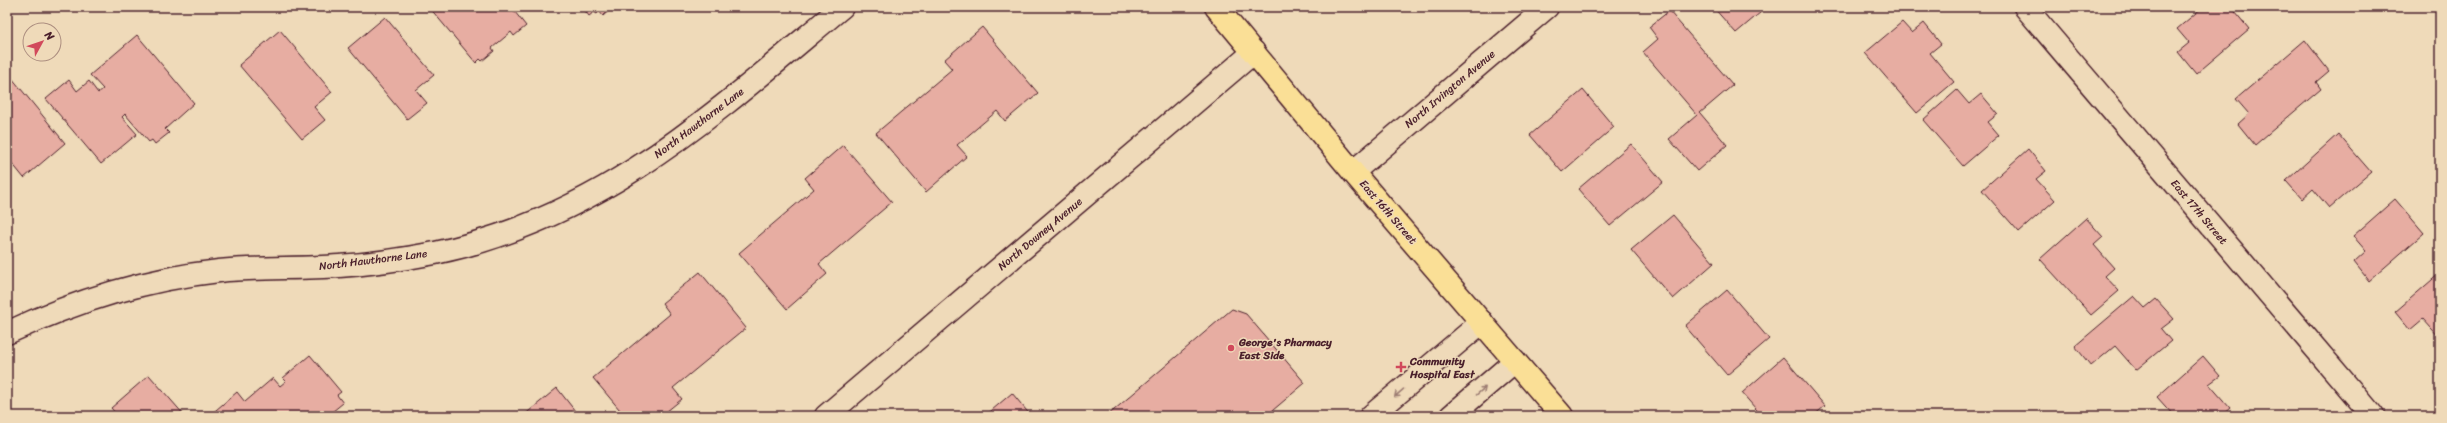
<svg xmlns="http://www.w3.org/2000/svg" width="2447" height="423" viewBox="0 0 2447 423" font-family="Sriracha,sans-serif">
<rect width="100%" height="100%" fill="#efdab9"/>
<filter id="ink" filterUnits="userSpaceOnUse"><feTurbulence type="fractalNoise" baseFrequency=".025" numOctaves="2"/><feDisplacementMap in="SourceGraphic" scale="8" xChannelSelector="R" yChannelSelector="G"/><feConvolveMatrix kernelMatrix="1 2 1 2 8 2 1 2 1" color-interpolation-filters="sRGB"/></filter>
<g filter="url(#ink)">
<g fill="#e7ada2" stroke="#4a1f2b">
<path d="M429,7H511L526,26L514,36L511,32L492,48L494,51L482,61L480,59L476,63Z"/>
<path d="M582,7H613L603,16L599,11L597,14L594,12L589,16Z"/>
<path d="M1713,7H1767L1736,33Z"/>
<path d="M2203,7H2231L2249,29L2196,74L2178,52L2189,43L2177,29Z"/>
<path d="M1669,11L1733,85L1700,113L1727,145L1697,171L1669,139L1697,115L1643,52L1658,39L1649,27Z"/>
<path d="M385,17L434,75L416,90L427,103L407,119L348,48Z"/>
<path d="M1902,22L1912,33L1924,23L1941,44L1930,53L1954,82L1917,113L1865,53Z"/>
<path d="M982,27L1038,93L1005,121L997,111L957,145L967,156L926,192L876,133L952,69L944,60Z"/>
<path d="M280,30L332,92L314,107L325,120L302,139L239,65Z"/>
<path d="M137,35L194,103L165,129L169,133L155,144L152,140L149,142L125,114L122,117L137,134L101,164L46,99L69,80L77,91L89,81L98,93L103,89L90,75Z"/>
<path d="M2305,40L2329,71L2316,82L2321,89L2255,145L2238,124L2249,114L2236,99Z"/>
<path d="M7,72L65,143L24,178L7,157Z"/>
<path d="M1583,90L1614,127L1562,172L1530,135Z"/>
<path d="M1957,90L1969,104L1981,94L1998,114L1988,122L1999,135L1963,166L1923,120Z"/>
<path d="M2338,134L2371,172L2329,208L2313,189L2302,199L2286,181Z"/>
<path d="M1631,144L1663,182L1610,226L1578,189Z"/>
<path d="M843,145L892,202L819,264L827,274L787,309L739,253L814,189L805,178Z"/>
<path d="M2028,149L2046,171L2036,179L2055,200L2019,232L1982,190Z"/>
<path d="M2395,199L2424,233L2369,281L2354,262L2366,251L2353,236Z"/>
<path d="M1673,215L1714,263L1673,299L1631,250Z"/>
<path d="M2086,218L2103,237L2094,245L2114,268L2105,276L2119,291L2091,315L2040,259Z"/>
<path d="M700,272L746,328L673,388L682,399L661,416H625L593,378L670,314L662,303Z"/>
<path d="M2440,273V338L2423,319L2410,330L2395,312Z"/>
<path d="M1727,290L1769,339L1727,375L1685,326Z"/>
<path d="M2134,296L2145,308L2156,299L2174,319L2161,329L2171,341L2136,370L2115,346L2091,366L2075,346Z"/>
<path d="M1232,309L1246,314L1305,383L1266,416H1107Z"/>
<path d="M310,355L341,392L337,395L343,403L327,416H209L237,392L245,402L273,378L280,386L286,381L283,378Z"/>
<path d="M2203,356L2220,376L2209,384L2230,408L2221,416H2174L2157,397Z"/>
<path d="M1783,357L1825,406L1813,416H1762L1742,393Z"/>
<path d="M149,375L185,416H118L111,408Z"/>
<path d="M557,388L579,416H523Z"/>
<path d="M1012,393L1031,416H985Z"/>
</g>
<g fill="none" stroke-linecap="round" stroke-linejoin="round">
<defs>
<g id="minor">
<path d="M2025,7L2373,416"/>
<path d="M1353,172L1547,7"/>
<path d="M7,333C73,302 146,279 219,271C259,267 299,269 339,266C371,264 404,259 435,253C603,218 715,113 842,7"/>
<path d="M826,416L1254,52"/>
<path d="M1371,416L1482,322"/>
<path d="M1451,416L1515,361"/>
</g>
<path id="major" d="M1216,7L1357,177L1562,416"/>
</defs>
<use href="#minor" stroke="#4a1f2b" stroke-width="25"/>
<use href="#major" stroke="#4a1f2b" stroke-width="25"/>
<use href="#minor" stroke="#efdab9" stroke-width="22"/>
<use href="#major" stroke="#fadf96" stroke-width="22"/>
</g>
<defs><path id="oneway-shaft" d="M-6 0H5M1.5-3L5.5 0L1.5 3" fill="none" stroke-width="1.6" stroke-linecap="round" stroke-linejoin="round"/></defs>
<g stroke="#9c7c72">
<use href="#oneway-shaft" transform="translate(1481 391) rotate(-41)"/>
<use href="#oneway-shaft" transform="translate(1399 393) rotate(139)"/>
</g>
</g>
<g fill="#d1495b" stroke="#efdab9" stroke-width="1.5">
<circle cx="1231" cy="348" r="4"/>
<path d="M1399 361h4v4h4v4h-4v4h-4v-4h-4v-4h4z"/>
</g>
<g text-anchor="middle" dominant-baseline="central" stroke-width="3" stroke-linejoin="round" paint-order="stroke">
<g font-size="11" fill="#4a1f2b" stroke="#efdab9">
<text transform="translate(1450 89) rotate(-40)">North Irvington Avenue</text>
<text transform="translate(699 123) rotate(-37)">North Hawthorne Lane</text>
<text transform="translate(1388 212) rotate(49)">East 16th Street</text>
<text transform="translate(2199 212) rotate(50)">East 17th Street</text>
<text transform="translate(1040 234) rotate(-40)">North Downey Avenue</text>
<text transform="translate(373 260) rotate(-7)">North Hawthorne Lane</text>
</g>
<g font-size="11" font-weight="bold" fill="#4a1f2b" stroke="#efdab9" text-anchor="start">
<text x="1239" y="342">George's Pharmacy<tspan x="1239" dy="13">East Side</tspan></text>
<text x="1410" y="361">Community<tspan x="1410" dy="13">Hospital East</tspan></text>
</g>
</g>
<rect width="2447" height="423" fill="none" stroke="#efdab9" stroke-width="24"/>
<rect x="12" y="12" width="2423" height="399" fill="none" stroke="#4a1f2b" stroke-width="1.5" filter="url(#ink)"/>
<g transform="translate(42 42) rotate(50)"><circle r="19" fill="#efdab9" stroke="#ad8f80"/>
<path d="M0-3L7 15L0 10L-7 15Z" fill="#d1495b"/>
<text y="-6" font-size="11" font-weight="bold" text-anchor="middle" fill="#4a1f2b">N</text>
</g>
</svg>
